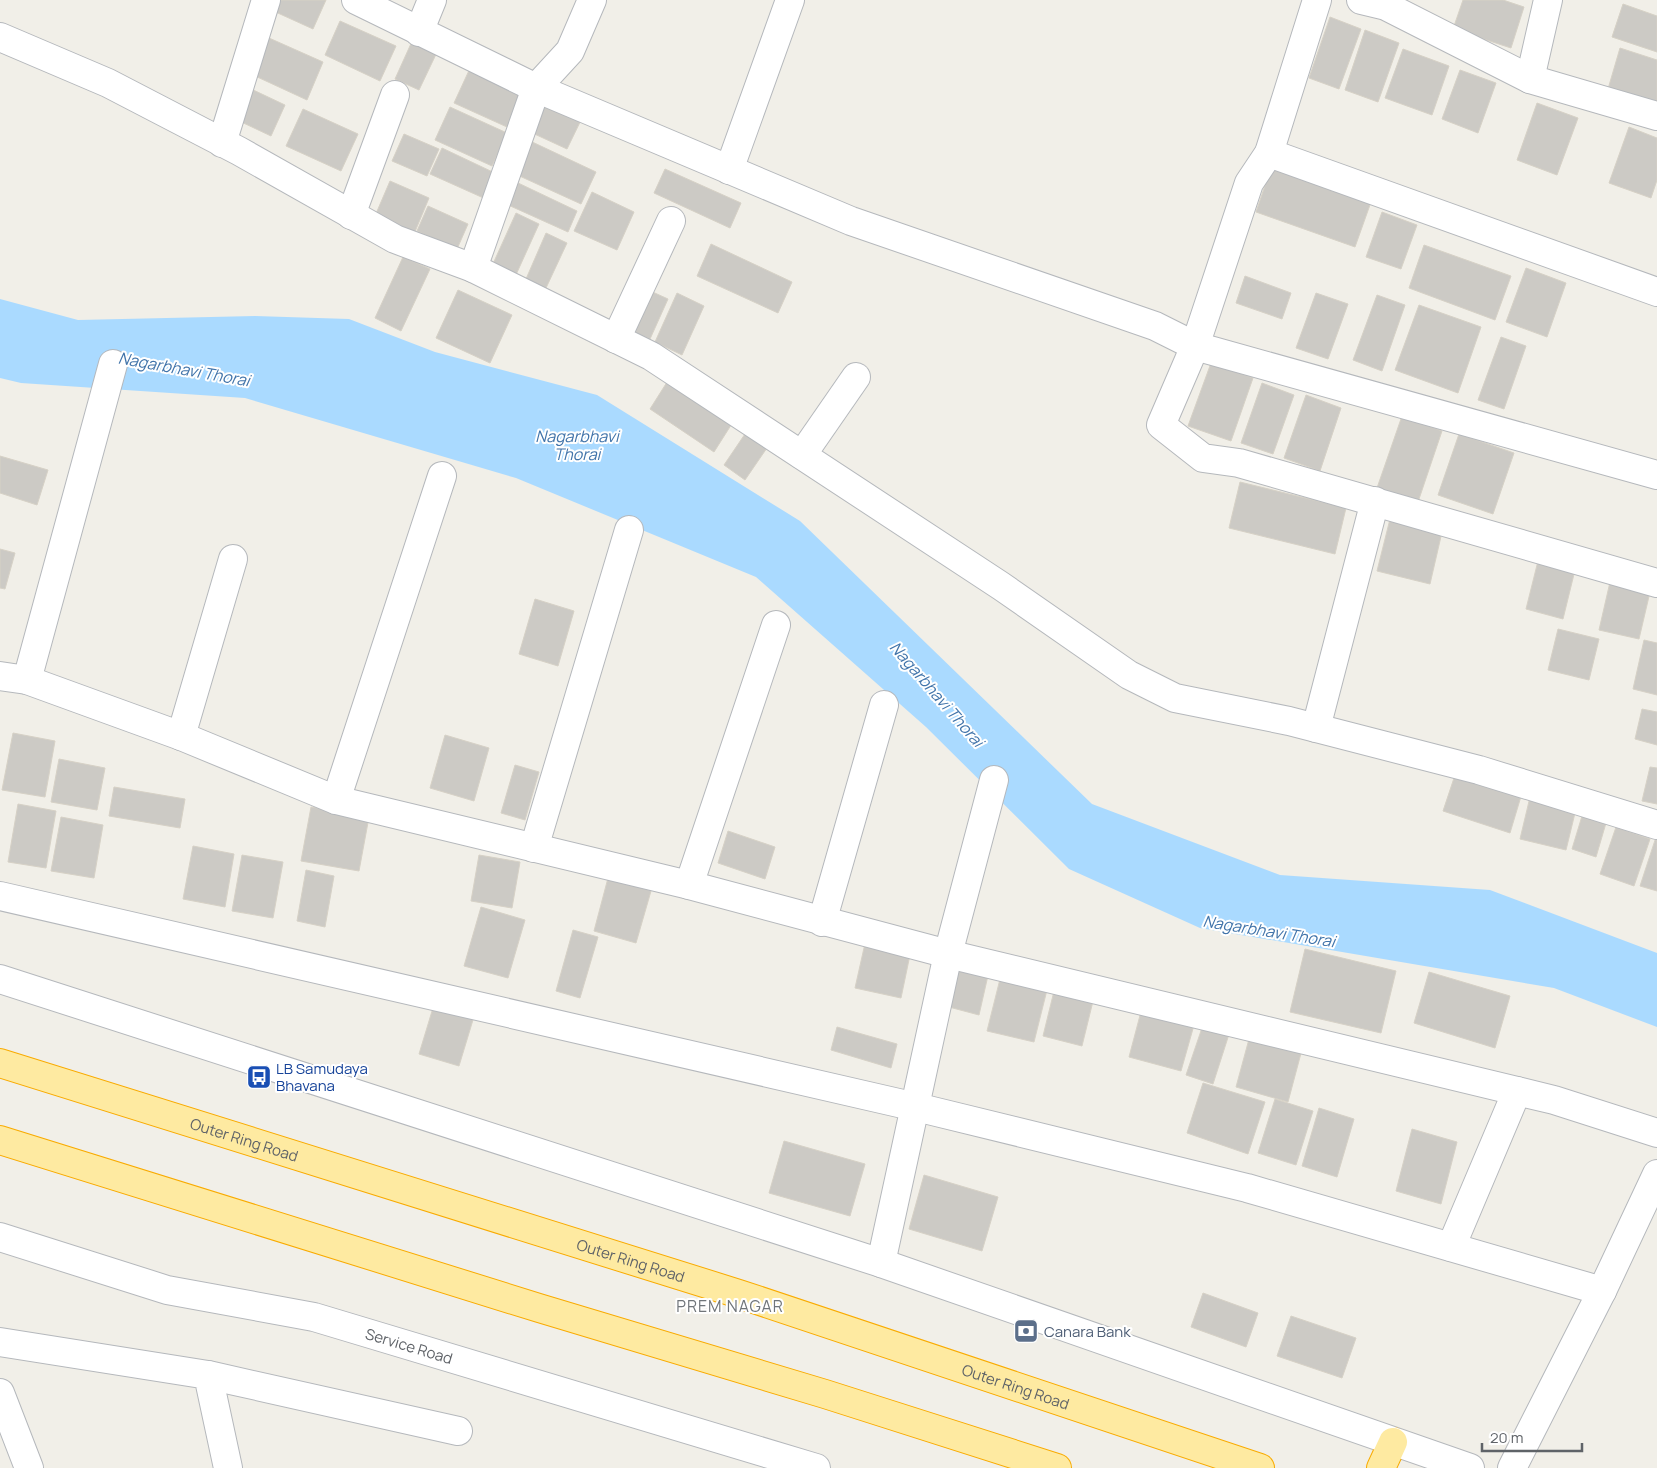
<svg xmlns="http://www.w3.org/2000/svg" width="1657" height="1468" viewBox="0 0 1657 1468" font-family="Manrope,sans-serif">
<rect width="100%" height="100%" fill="#f1efe8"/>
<path fill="#aadaff" d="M0,299L78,320L255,316L349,319L435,352L597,395L800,521L1092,804L1280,875L1490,890L1657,953V1027L1554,988L1200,928L1069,869L926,727L756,577L516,478L245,398L21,383L0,378Z"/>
<g fill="#cccac5" stroke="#d6d1c6">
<path d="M273,0H326L313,29L269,9Z"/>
<path d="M1463,0H1503L1524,7L1511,48L1453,29Z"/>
<path d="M1623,4L1657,16V52L1612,37Z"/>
<path d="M1330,17L1361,29L1339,89L1309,78Z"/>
<path d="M340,21L396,46L380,81L325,55Z"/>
<path d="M1365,30L1399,43L1378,102L1345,90Z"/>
<path d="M414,37L439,48L419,90L395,79Z"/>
<path d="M269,38L323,62L307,100L253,75Z"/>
<path d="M1620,48L1657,60V104L1608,89Z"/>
<path d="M1403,49L1449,66L1432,115L1385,98Z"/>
<path d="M472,64L525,89L507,127L454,103Z"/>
<path d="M1460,70L1496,83L1478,133L1442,119Z"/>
<path d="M249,88L285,105L271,136L235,119Z"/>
<path d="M542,100L582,118L567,149L528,131Z"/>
<path d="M1537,103L1578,118L1557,175L1517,160Z"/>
<path d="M450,107L507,133L492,166L435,140Z"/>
<path d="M303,109L358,134L341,171L286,146Z"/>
<path d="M1629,127L1657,138V180L1651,198L1609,183Z"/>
<path d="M404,134L439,149L427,176L392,161Z"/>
<path d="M528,140L596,172L581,204L513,173Z"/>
<path d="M442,148L499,175L488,200L430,174Z"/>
<path d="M1272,165L1371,202L1355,247L1256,212Z"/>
<path d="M665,169L741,203L730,228L654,193Z"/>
<path d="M390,181L429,198L414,234L375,216Z"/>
<path d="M516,182L577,211L568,232L506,204Z"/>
<path d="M592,192L634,212L617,250L574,231Z"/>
<path d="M428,206L468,224L457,249L417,231Z"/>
<path d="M1382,212L1417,225L1401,269L1366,257Z"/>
<path d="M516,213L539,224L515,277L492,266Z"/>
<path d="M546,233L567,243L546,288L526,279Z"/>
<path d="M711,244L792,282L778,313L697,276Z"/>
<path d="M1424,245L1511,276L1495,320L1409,288Z"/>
<path d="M403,257L430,269L401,331L375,318Z"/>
<path d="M1526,268L1566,283L1547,337L1506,322Z"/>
<path d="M1245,276L1291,293L1282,319L1236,303Z"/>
<path d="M646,289L668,299L650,339L628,329Z"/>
<path d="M458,290L512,315L490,363L436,338Z"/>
<path d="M677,293L704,306L682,355L655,342Z"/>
<path d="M1316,293L1348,304L1328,359L1296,348Z"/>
<path d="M1377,295L1405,305L1382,371L1353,360Z"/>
<path d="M1419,305L1481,327L1458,393L1395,370Z"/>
<path d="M1501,337L1526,346L1504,409L1478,400Z"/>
<path d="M1211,363L1253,378L1231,441L1188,426Z"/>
<path d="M669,379L733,422L714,452L650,409Z"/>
<path d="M1262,383L1294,395L1273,454L1241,443Z"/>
<path d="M1306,395L1341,408L1320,471L1284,458Z"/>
<path d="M1402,416L1442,431L1418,502L1377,488Z"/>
<path d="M747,431L769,445L745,480L724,465Z"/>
<path d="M1459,434L1514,453L1493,514L1438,495Z"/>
<path d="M0,456L48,470L37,505L0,493Z"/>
<path d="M1240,482L1346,508L1335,554L1229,528Z"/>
<path d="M1390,519L1442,532L1430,584L1377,571Z"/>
<path d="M0,549L15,553L5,589L0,588Z"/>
<path d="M1538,561L1575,570L1563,619L1526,609Z"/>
<path d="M1610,582L1650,592L1639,639L1599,630Z"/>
<path d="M535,599L574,611L558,666L519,654Z"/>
<path d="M1558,629L1599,639L1589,680L1548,670Z"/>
<path d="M1644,640L1657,643V695L1633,689Z"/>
<path d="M1642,709L1657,712V745L1635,739Z"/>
<path d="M13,733L55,741L45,797L2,790Z"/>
<path d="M445,735L489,748L474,801L430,788Z"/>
<path d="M59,759L105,768L97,810L51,802Z"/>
<path d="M515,765L539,772L525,820L501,813Z"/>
<path d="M1650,767L1657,768V804L1642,801Z"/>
<path d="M1456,772L1522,793L1510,833L1443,811Z"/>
<path d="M114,787L185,799L180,828L109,816Z"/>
<path d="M1530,797L1576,809L1566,850L1520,839Z"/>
<path d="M18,804L56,811L46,868L8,862Z"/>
<path d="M311,807L369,817L359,871L301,861Z"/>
<path d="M1582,816L1606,823L1596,857L1572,849Z"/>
<path d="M61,817L103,825L94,878L51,871Z"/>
<path d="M1616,827L1650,839L1634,886L1600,874Z"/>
<path d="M728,831L775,847L765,879L718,863Z"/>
<path d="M1657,834V891L1640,886Z"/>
<path d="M193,846L234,854L225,907L183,899Z"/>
<path d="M242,855L283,862L273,918L232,911Z"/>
<path d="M479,855L520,862L512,908L471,901Z"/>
<path d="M306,870L334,876L325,927L297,921Z"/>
<path d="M608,878L651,891L636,943L594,931Z"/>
<path d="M481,907L525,920L508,978L464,966Z"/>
<path d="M573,930L598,937L580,998L556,991Z"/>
<path d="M866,939L911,950L901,998L855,988Z"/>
<path d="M1305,949L1396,971L1381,1033L1290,1012Z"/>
<path d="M959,963L989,971L979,1015L949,1007Z"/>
<path d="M1002,971L1049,982L1034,1042L987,1031Z"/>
<path d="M1429,972L1510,996L1495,1048L1414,1023Z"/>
<path d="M1056,983L1095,993L1082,1046L1043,1036Z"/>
<path d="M436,998L476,1010L459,1066L419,1054Z"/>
<path d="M1143,1004L1196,1018L1181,1071L1129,1057Z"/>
<path d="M1205,1019L1231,1028L1213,1084L1186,1075Z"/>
<path d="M837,1027L897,1044L891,1068L831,1050Z"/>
<path d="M1252,1028L1304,1042L1288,1102L1236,1087Z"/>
<path d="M1203,1083L1265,1102L1248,1154L1187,1133Z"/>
<path d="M1275,1099L1313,1111L1296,1165L1258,1153Z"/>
<path d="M1319,1108L1354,1119L1337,1177L1302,1166Z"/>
<path d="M1412,1129L1457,1142L1441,1204L1396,1191Z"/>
<path d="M784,1141L865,1164L850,1216L769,1193Z"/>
<path d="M924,1175L998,1197L982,1251L909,1229Z"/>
<path d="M1203,1293L1258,1313L1246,1347L1191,1327Z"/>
<path d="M1291,1316L1356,1338L1342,1378L1277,1356Z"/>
</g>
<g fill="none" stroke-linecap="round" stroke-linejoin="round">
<defs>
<g id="minor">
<path d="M356,0L536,88L851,221L1155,326L1195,346L1657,475"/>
<path d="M1317,0L1269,153L1249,183L1195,346L1161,425L1203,458L1239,463L1657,583"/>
<path d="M1361,0L1386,6L1530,79L1657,116"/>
<path d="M419,32L432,0"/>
<path d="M0,37L108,83L239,151L395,239L473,268L651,356L1001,586L1129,675L1175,698L1289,721L1479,770L1657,825"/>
<path d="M1530,79L1548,0"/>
<path d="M222,143L266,0"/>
<path d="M1269,153L1657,292"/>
<path d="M729,170L790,0"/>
<path d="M351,215L395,95"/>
<path d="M473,268L536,88L570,51L592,0"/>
<path d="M616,339L671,221"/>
<path d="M802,455L856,377"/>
<path d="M0,676L27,680L181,736L336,800L689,885L948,954L1554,1100L1657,1133"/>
<path d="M27,680L113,364"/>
<path d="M1316,728L1375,501"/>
<path d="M181,736L233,559"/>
<path d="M336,800L442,476"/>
<path d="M534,848L629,530"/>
<path d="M689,885L776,625"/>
<path d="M0,896L916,1107L1247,1188L1602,1291"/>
<path d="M822,922L884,705"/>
<path d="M1451,1247L1517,1091"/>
<path d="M881,1263L948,954L994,780"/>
<path d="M0,1342L208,1375L228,1468"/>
<path d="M208,1375L458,1431"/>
<path d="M1512,1468L1602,1291L1657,1174"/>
</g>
<g id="tertiary">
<path d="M0,979L881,1263L1470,1468"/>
<path id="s1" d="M0,1237L167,1290L314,1317L816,1468"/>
<path d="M0,1393L29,1468"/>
</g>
<g id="trunk">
<path id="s2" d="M0,1063L739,1294L1260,1468"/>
<path d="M0,1140L539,1308L825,1394L1057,1468"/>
<path d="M1381,1468L1393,1442"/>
</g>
</defs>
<use href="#minor" stroke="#b5b8bc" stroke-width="30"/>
<use href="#tertiary" stroke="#b5b8bc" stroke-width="30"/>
<use href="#trunk" stroke="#f9ab00" stroke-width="30"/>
<use href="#minor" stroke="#fff" stroke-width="28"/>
<use href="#tertiary" stroke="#fff" stroke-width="28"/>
<use href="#trunk" stroke="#feeaa1" stroke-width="28"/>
</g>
<defs>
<symbol id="bus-square" viewBox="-11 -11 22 22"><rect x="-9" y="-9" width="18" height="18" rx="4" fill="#1a4fb4" stroke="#fff"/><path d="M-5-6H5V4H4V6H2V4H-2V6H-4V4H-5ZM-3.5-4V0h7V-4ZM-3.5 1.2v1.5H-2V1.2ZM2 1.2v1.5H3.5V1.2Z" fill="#fff"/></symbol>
<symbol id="bank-square" viewBox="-11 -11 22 22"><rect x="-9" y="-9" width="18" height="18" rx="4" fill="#5c6f8a" stroke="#fff"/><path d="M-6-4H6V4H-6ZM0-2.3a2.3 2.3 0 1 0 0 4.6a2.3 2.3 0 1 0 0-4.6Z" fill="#fff"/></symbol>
</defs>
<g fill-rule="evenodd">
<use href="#bus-square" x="245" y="1063" width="28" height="28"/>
<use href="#bank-square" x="1012" y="1317" width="28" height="28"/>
</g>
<g text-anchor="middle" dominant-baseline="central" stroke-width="4" stroke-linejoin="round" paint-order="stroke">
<g font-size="15" fill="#164399" stroke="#fff" text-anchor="start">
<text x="276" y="1068">LB Samudaya<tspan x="276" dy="17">Bhavana</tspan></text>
</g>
<g font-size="15" fill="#5f6368" stroke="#fff">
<text stroke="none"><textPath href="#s2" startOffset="256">Outer Ring Road</textPath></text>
<text stroke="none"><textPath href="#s2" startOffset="661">Outer Ring Road</textPath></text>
<text stroke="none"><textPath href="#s1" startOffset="424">Service Road</textPath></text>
<text stroke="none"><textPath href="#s2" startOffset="1066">Outer Ring Road</textPath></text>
</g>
<g font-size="15" fill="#4e5e75" stroke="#fff" text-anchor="start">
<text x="1044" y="1331">Canara Bank</text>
</g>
<g font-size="16" font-style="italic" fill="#4174aa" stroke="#fff">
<text transform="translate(184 369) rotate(10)">Nagarbhavi Thorai</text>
<text x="577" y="436">Nagarbhavi<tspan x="577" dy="18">Thorai</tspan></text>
<text transform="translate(937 694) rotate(49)">Nagarbhavi Thorai</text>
<text transform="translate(1269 931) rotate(9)">Nagarbhavi Thorai</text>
</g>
<g font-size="16" letter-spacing="1" fill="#70757a" stroke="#fff">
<text x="730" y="1306">PREM NAGAR</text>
</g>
</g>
<path d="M1482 1443v8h100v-8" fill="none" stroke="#5f6368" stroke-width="2.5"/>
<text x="1490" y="1443" font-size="15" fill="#5f6368" stroke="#ffffff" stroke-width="4" paint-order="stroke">20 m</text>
</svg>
